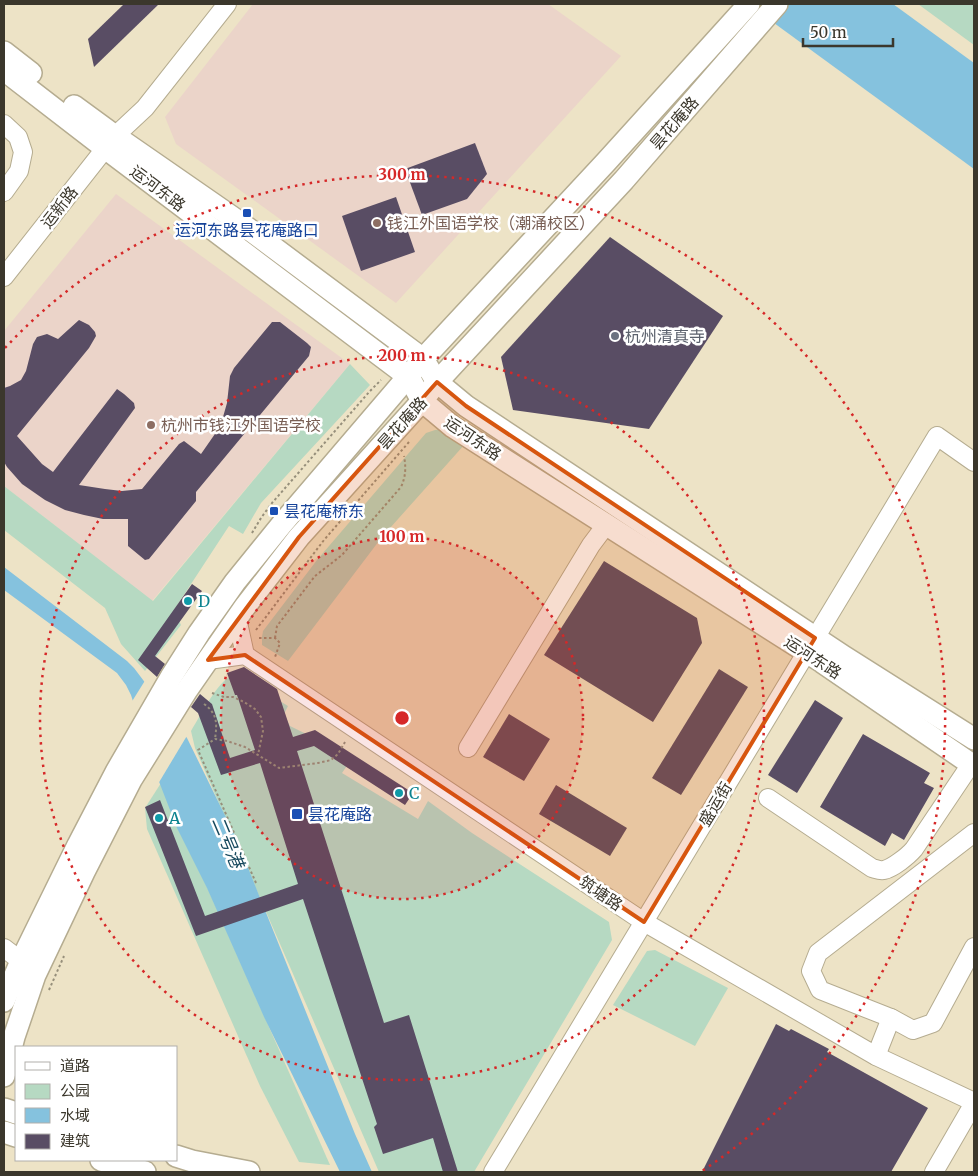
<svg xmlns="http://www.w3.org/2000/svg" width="978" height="1176" viewBox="0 0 978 1176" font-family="Merriweather,'Noto Sans SC',serif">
<rect width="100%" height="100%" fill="#ede3c6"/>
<g fill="#ebd4c9">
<path d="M253,4H548L621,56L396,303L176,144L165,117Z"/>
<path d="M116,194L350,364L152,601L4,486V331Z"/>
</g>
<g fill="#b6d9c2">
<path d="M918,4H974V45Z"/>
<path d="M350,364L370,385L261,503L243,534L229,526L174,610L181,625L145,671L121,644L105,608L4,530V486L153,601Z"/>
<path d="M445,429L465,444L382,537L288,661L262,645V637L263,631L317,560L426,433L435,430Z"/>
<path d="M239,676L288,706L284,714L290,726L353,757L342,773L418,819L428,801L472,833L609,922L612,940L474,1172H379L195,748L191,731C199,718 216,685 228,678C231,676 235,676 239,676Z"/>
<path d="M161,783L330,1165L299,1162L260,1086L147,829L145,808Z"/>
<path d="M655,950L728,988L695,1046L613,1005L647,951Z"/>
</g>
<g fill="#85c2de">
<path d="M748,4H893L974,63V169Z"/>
<path d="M4,567L127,661L134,668L187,738L236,838L355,1134L372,1172H340L264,1017L207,888L177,828L158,779L131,695L126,685L117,673L4,590Z"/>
</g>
<path fill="#ede3c6" d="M146,679L188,734L158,784L131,703Z"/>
<g fill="#594d64">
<path d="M124,4H159L94,67L88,39Z"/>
<path d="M475,143L487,174L467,199L422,215L405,169Z"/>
<path d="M396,197L415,252L361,271L342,216Z"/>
<path d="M610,237L723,316L649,429L513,410L501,357Z"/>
<path d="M79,320L89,325L95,332L96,336L89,348L17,436L42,464L53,472L117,389L124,394L134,403L135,408L79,485L105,489L122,491L142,489L179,444L184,441L201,454L217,431L223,417L227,403L230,376L234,368L272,322H280L307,343L311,347L309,356L196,492V501L149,559L145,560L128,546V519H103L84,515L65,510L45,500L22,484L7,467L4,462V388L10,386L21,380L26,371L33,344L37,337L47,334L58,339Z"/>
<path d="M604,561L697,618L702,643L653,722L544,655Z"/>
<path d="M192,584L202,591L155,656L165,664L157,677L138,660Z"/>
<path d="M244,667L277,689L293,737L315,730L413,793L405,805L314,746L297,751L384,1023L409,1015L458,1172H443L433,1138L383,1154L374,1127L377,1124L303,899L196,936L145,807L160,800L205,916L298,884L260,763L221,775L198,713L191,707L200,694L212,704L230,758L255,750L237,695H235L227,673Z"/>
<path d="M719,669L748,687L681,795L652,778Z"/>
<path d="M815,700L843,718L797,793L768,775Z"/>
<path d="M509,714L550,739L524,781L483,757Z"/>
<path d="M863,734L930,773L924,783L934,788L904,840L892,833L885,846L820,807Z"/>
<path d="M556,785L627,828L610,856L539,814Z"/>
<path d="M776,1024L789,1031L791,1029L829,1049L827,1052L928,1108L891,1172H702Z"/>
</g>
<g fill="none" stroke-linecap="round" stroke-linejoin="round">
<defs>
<g id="minor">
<path d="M4,124L18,137L23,152L19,171L4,192"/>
<path d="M4,277L115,136L145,108L227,4"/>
<path d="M237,618L245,655"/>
<path d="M208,660L245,655L644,922L876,1056L974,1102"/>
<path d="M468,748L591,545L606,525"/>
<path d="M768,798L872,868C876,869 880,871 884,870C893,868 908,856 914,849L971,764"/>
<path d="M974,833L818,953L811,971L820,990L891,1018L913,1030L933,1023L974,947"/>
<path d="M4,948L21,961"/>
<path d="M876,1056L891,1018"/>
<path d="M493,1172L937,436L974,462"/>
<path d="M934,1172L974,1103"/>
</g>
<g id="major">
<path d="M4,52L31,73"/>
<path d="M4,70L105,148L409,377L422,401L453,427L822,662L974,766"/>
<path d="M74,106L115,136L242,224L423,359L437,382L466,406L843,656L974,739"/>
<path d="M4,1001L21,961L78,845L116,772L171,677L199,633L235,582L282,524L423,359L606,162L749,4"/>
<path d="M4,1076L14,1037L35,975L84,872L131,780L187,690L244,608L299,537L422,401L437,382L624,180L777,4"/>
<path d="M4,1109L16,1113"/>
<path d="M4,1132L16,1136"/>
<path d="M176,1156L192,1161L249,1172"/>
<path d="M101,1160L145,1172"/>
</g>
</defs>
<use href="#minor" stroke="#b5ac90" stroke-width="20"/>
<use href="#major" stroke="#b5ac90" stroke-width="24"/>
<g stroke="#968f7b" stroke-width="2" stroke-dasharray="2.5 2.5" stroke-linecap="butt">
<path d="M252,533L261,518L272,503L370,391L381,380"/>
<path d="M256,630L324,540L409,442"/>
<path d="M259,638H275L280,643L275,657"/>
<path d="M275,638L277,626L315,576L342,555L401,487C406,476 406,467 404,456"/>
<path d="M212,693L224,697H233L244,702L255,709L261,717L263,731L258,755"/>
<path d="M204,704C218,714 217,724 215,739"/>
<path d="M256,883L198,750L215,739L227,741L245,747L279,768L318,763L331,760L338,754L345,742"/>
<path d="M49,990L64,956"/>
</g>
<use href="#minor" stroke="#fff" stroke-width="18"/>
<use href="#major" stroke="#fff" stroke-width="21"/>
</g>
<path fill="#d7560f" fill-opacity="0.2" stroke="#d7560f" stroke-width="4" stroke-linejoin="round" d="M437,382L466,406L815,638L644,922L245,655L208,660L299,537Z"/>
<circle cx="402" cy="718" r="181" fill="#d62828" fill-opacity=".12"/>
<g fill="none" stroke="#d62828" stroke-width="2.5" stroke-dasharray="2.5 5">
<circle cx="402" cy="718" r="181"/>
<circle cx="402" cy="718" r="362"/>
<path d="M5 348A543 543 0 1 1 702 1171"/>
</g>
<g fill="#1a4fb4" stroke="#fff" stroke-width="2">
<rect x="242" y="208" width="10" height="10" rx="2.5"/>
<rect x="269" y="506" width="10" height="10" rx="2.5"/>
<rect x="291" y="808" width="12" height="12" rx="2.5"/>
</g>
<g fill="#8d6e63" stroke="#fff" stroke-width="2">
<circle cx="377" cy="223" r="5"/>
<circle cx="151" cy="425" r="5"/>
</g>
<circle fill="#6b7280" stroke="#fff" stroke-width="2" cx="615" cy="336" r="5"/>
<g fill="#0f9aa8" stroke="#fff" stroke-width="2">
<circle cx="188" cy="601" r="5"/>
<circle cx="399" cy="793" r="5"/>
<circle cx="159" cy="818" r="5"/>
</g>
<g text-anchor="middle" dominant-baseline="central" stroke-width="5" stroke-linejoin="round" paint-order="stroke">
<g font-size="16" fill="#3b372c" stroke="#fff">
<text transform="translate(674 123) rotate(-49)">昙花庵路</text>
<text transform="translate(158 188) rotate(37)">运河东路</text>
<text transform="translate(59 207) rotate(-52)">运新路</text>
<text transform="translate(402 423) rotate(-48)">昙花庵路</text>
<text transform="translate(473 438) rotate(34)">运河东路</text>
<text transform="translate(813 657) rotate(33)">运河东路</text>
<text transform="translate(715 804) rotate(-59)">盛运街</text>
<text transform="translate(601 893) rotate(34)">筑塘路</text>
</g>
<g font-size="16" fill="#785e54" stroke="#fff" text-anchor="start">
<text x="387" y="223">钱江外国语学校（潮涌校区）</text>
<text x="161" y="425">杭州市钱江外国语学校</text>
</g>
<g font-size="16" fill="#164399" stroke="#fff" text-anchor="start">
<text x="247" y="230" text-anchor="middle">运河东路昙花庵路口</text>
<text x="284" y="511">昙花庵桥东</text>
<text x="308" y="814">昙花庵路</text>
</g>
<g font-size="16" fill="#5b616d" stroke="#fff" text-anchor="start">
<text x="625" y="336">杭州清真寺</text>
</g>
<g font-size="16" fill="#0d838f" stroke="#fff" text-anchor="start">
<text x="198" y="601">D</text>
<text x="409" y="793">C</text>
<text x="169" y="818">A</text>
</g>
<g font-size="18" font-style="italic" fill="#17495e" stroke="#fff">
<text transform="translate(228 842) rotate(67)">二号港</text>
</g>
</g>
<circle cx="402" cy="718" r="8" fill="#d62828" stroke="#fff" stroke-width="2.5"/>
<g font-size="15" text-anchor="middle" font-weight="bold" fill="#d62828" stroke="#fff" stroke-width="5" stroke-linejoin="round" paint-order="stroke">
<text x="402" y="180">300 m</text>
<text x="402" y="361">200 m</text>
<text x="402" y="542">100 m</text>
</g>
<rect width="978" height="1176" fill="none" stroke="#3b372c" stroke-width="10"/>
<rect x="15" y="1046" width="162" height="115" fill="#ffffff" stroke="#b1afab"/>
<rect x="25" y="1062" width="25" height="8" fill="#ffffff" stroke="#b1afab"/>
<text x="60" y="1071" font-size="15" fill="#3b372c">道路</text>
<rect x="25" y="1084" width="25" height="15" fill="#b6d9c2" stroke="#b1afab"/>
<text x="60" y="1096" font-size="15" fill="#3b372c">公园</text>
<rect x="25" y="1108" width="25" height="15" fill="#85c2de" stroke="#b1afab"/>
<text x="60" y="1121" font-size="15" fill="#3b372c">水域</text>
<rect x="25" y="1134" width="25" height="15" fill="#594d64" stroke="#b1afab"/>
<text x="60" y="1146" font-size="15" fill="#3b372c">建筑</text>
<path d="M803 38v8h90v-8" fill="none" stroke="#3b372c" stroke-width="2.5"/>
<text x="810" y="38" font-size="15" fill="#3b372c" stroke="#ffffff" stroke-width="4" paint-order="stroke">50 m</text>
</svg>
